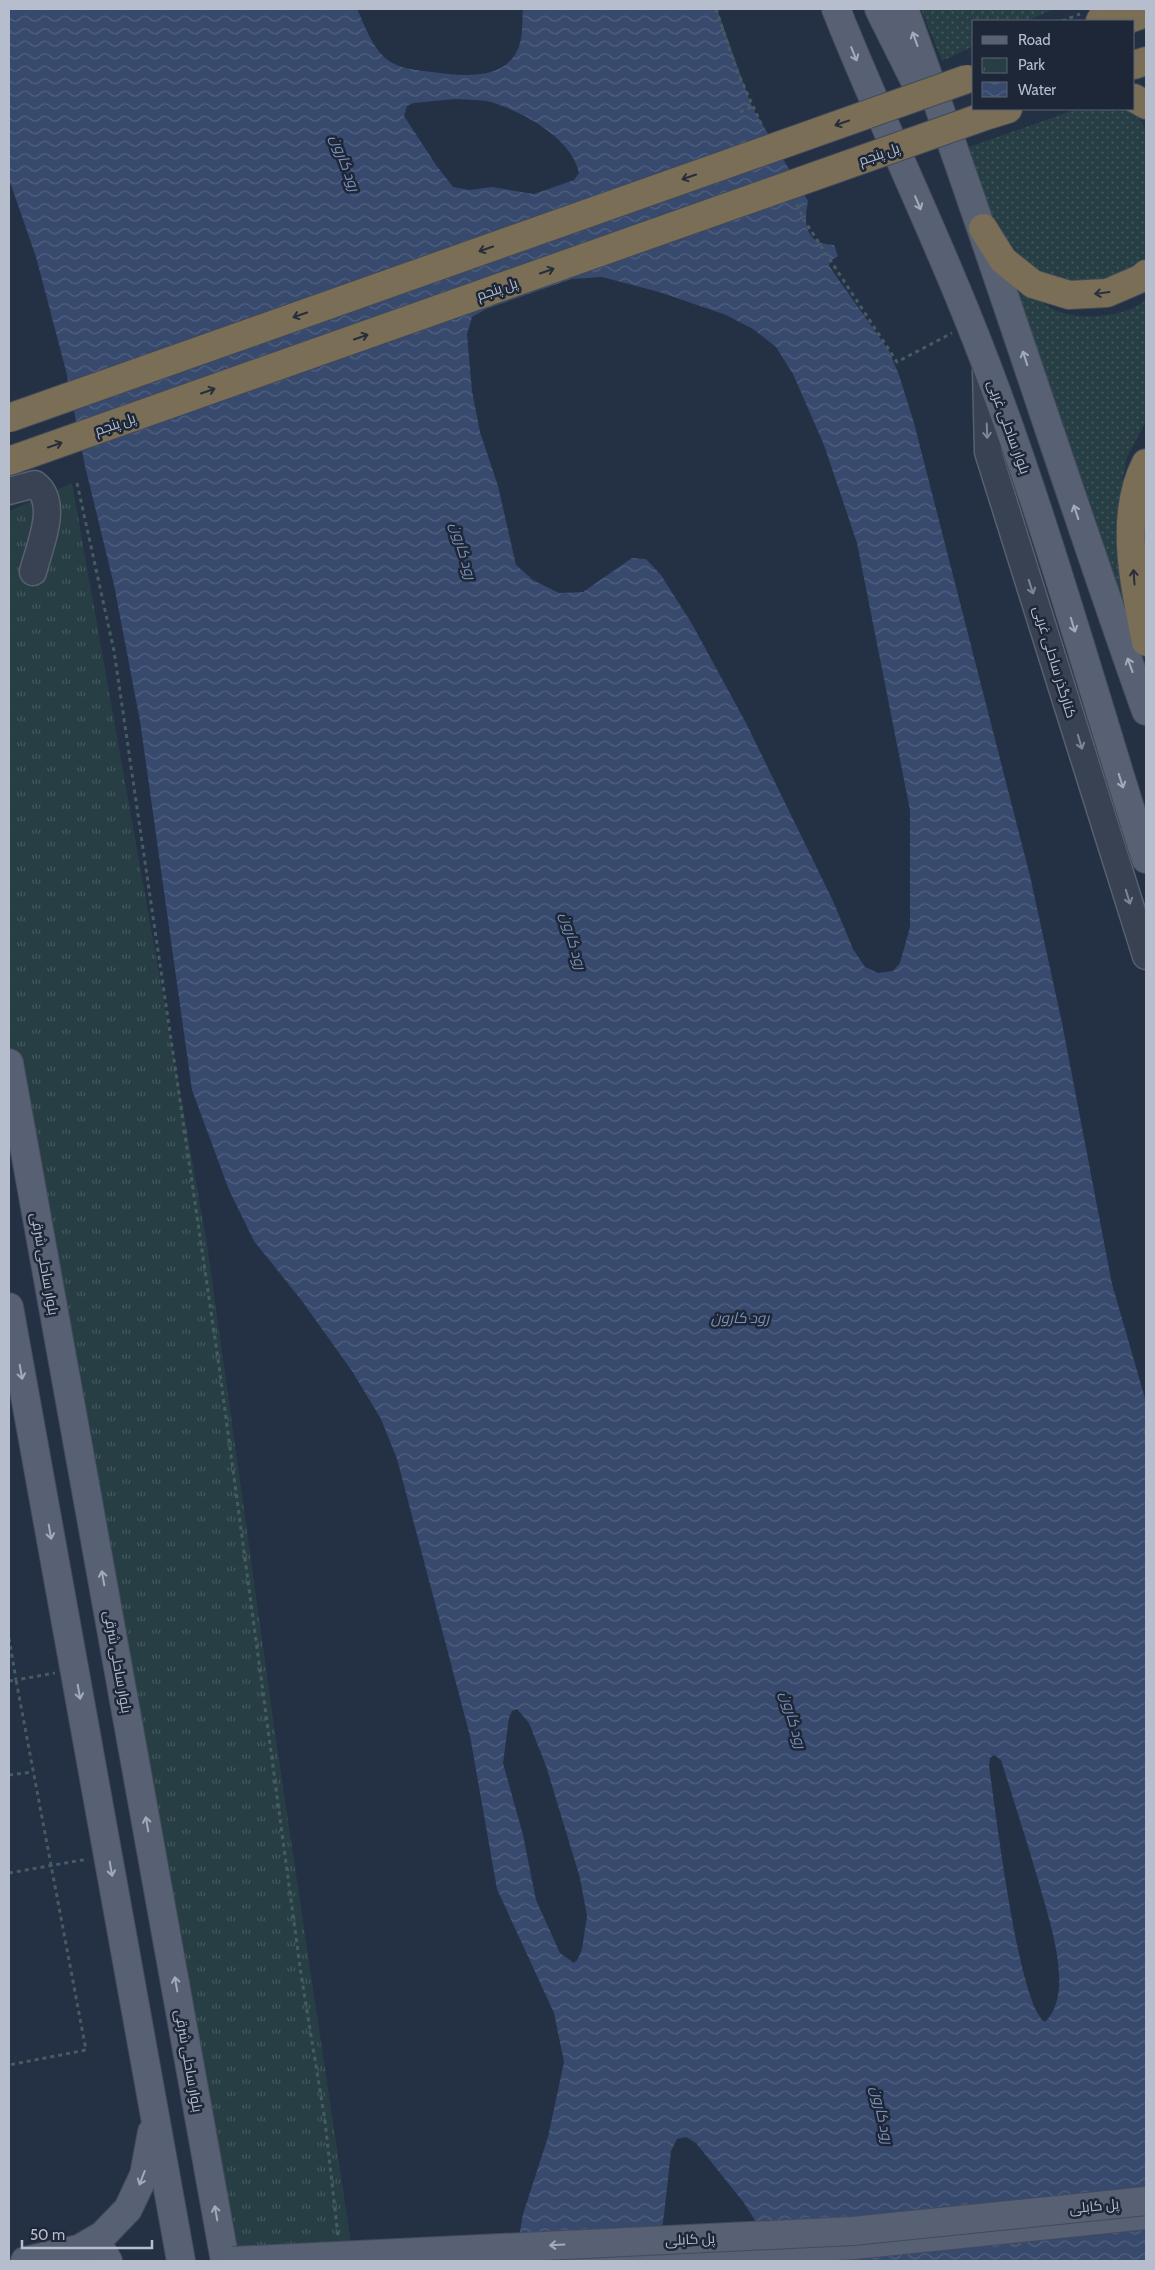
<svg xmlns="http://www.w3.org/2000/svg" width="1155" height="2270" viewBox="0 0 1155 2270" font-family="Cabin,Cairo,sans-serif">
<defs>
<pattern id="grass-dots" width="8" height="8" patternUnits="userSpaceOnUse" patternTransform="scale(1.25)"><rect width="8" height="8" fill="#273f44"/><path d="M2 2h.1M6 6h.1" fill="none" stroke="#44595e" stroke-width="1.8" stroke-linecap="round"/></pattern>
<pattern id="park-tufts" width="24" height="20" patternUnits="userSpaceOnUse" patternTransform="scale(1.25)"><rect width="24" height="20" fill="#273f44"/><path d="M3 7l-1-3M5 7V3M7 7l1-3M15 17l-1-3M17 17v-4M19 17l1-3" fill="none" stroke="#44595e"/></pattern>
<pattern id="water-waves" width="16" height="10" patternUnits="userSpaceOnUse" patternTransform="scale(1.25)"><rect width="16" height="10" fill="#37496c"/><path d="M0 5q4-4 8 0t8 0" fill="none" stroke="#526180"/></pattern>
</defs>
<rect width="100%" height="100%" fill="#243044"/>
<g fill="url(#grass-dots)">
<path d="M921,9H1054L1027,21H974V46L942,61Z"/>
<path d="M1077,109H1126L1140,120L1146,129V275L1095,292L1044,277L1018,253L994,222L969,147Z"/>
<path d="M1003,267C1019,281 1036,302 1057,311C1081,321 1126,317 1146,300V421L1127,457L1119,499L1117,531L1134,630L1098,536L1088,502Z"/>
</g>
<path fill="url(#park-tufts)" d="M72,483L207,1244L277,1747L351,2243L224,2258L9,1065V511Z"/>
<path fill="url(#water-waves)" fill-rule="evenodd" d="M9,9H357C365,26 371,45 385,58C398,69 416,70 432,72C463,76 509,82 520,43C523,33 522,19 523,9H717L752,107L808,201C803,225 806,244 834,245L838,256L830,261L829,266L889,351L899,375L914,423L1030,876L1062,1023L1112,1284L1146,1402V2261H781L744,2203L696,2143L686,2137L677,2139L671,2151L664,2215L657,2261H515L523,2214L548,2137L564,2062L554,2013L497,1889L470,1736L397,1459L381,1419L352,1371L302,1301L254,1241L229,1190L192,1090L140,721L114,585L85,466L66,371L36,257L9,179ZM455,99C467,100 483,99 494,103C525,113 572,139 579,173L574,180L534,194L492,187L469,190L453,187L436,165L404,116L407,106L414,103ZM602,277L659,292L726,315L753,329L776,347L793,374L824,445L857,543L910,810V927L900,963L893,971L878,973L865,967L853,949L833,901L746,723L692,624L661,575L646,559L632,558L583,592L559,593L533,580L516,565L498,486L480,432L472,391L467,334L472,317L486,309L572,279ZM517,1709L529,1723L546,1766L580,1878L587,1916L582,1949L578,1959L574,1963L560,1953L536,1900L523,1835L503,1763L509,1718L512,1711ZM994,1755L1001,1760C1014,1801 1027,1842 1039,1883C1048,1918 1076,1992 1045,2022C1018,2007 995,1804 989,1766L990,1758Z"/>
<g fill="none" stroke-linecap="round" stroke-linejoin="round">
<defs>
<g id="minor">
<path d="M986,371L988,452L1146,956"/>
<path d="M9,491L35,484C60,503 39,547 33,572"/>
</g>
<g id="major">
<path d="M836,9C878,115 928,217 970,323C1040,497 1089,680 1146,859"/>
<path d="M879,9L915,81"/>
<path d="M904,9C989,241 1063,478 1146,711"/>
<path d="M9,1063L225,2261"/>
<path d="M9,1307L181,2261"/>
<path d="M89,2244L103,2253L108,2261"/>
<path d="M25,2261L79,2249L103,2235L128,2209L144,2175L152,2132"/>
<path d="M578,2261L854,2245L1146,2215"/>
</g>
<g id="highway">
<path d="M1100,21L1107,9"/>
<path d="M1123,21L1146,13"/>
<path d="M1134,65L1146,61"/>
<path d="M1134,98L1146,105"/>
<path d="M985,116L1008,109"/>
<path d="M983,228L1003,260L1033,284L1069,295L1107,293L1142,278L1146,274"/>
<path d="M1146,463C1118,517 1135,586 1146,642"/>
</g>
</defs>
<use href="#minor" stroke="#576070" stroke-width="29"/>
<use href="#major" stroke="#434b5c" stroke-width="30"/>
<use href="#highway" stroke="#414a5a" stroke-width="30"/>
<g stroke="#455c61" stroke-width="3" stroke-dasharray="4 4" stroke-linecap="butt">
<path d="M716,9L736,69L763,128"/>
<path d="M1062,21L1080,14"/>
<path d="M740,112L752,107"/>
<path d="M797,204L804,220L897,362L952,333"/>
<path d="M77,483L114,651L219,1366L301,1974L325,2121L338,2236"/>
<path d="M1144,1433L1146,1432"/>
<path d="M9,1638L16,1680L55,1673"/>
<path d="M9,1681L16,1680L86,2050L9,2065"/>
<path d="M9,1775L33,1772"/>
<path d="M9,1873L88,1859"/>
</g>
<use href="#minor" stroke="#394253" stroke-width="26"/>
<use href="#major" stroke="#576173" stroke-width="28"/>
<use href="#highway" stroke="#7a6e56" stroke-width="28"/>
<defs>
<path id="major-bridge" d="M233,2261L853,2231L1146,2201"/>
<g id="highway-bridge">
<path d="M9,418L967,79"/>
<path d="M9,461L985,116"/>
</g>
</defs>
<use href="#major-bridge" stroke="#434b5c" stroke-width="30" stroke-linecap="butt"/>
<use href="#highway-bridge" stroke="#414a5a" stroke-width="30" stroke-linecap="butt"/>
<use href="#major-bridge" stroke="#576173" stroke-width="28"/>
<use href="#highway-bridge" stroke="#7a6e56" stroke-width="28"/>
</g>
<defs><path id="oneway-shaft" d="M-6 0H5M1.5-3L5.5 0L1.5 3" fill="none" stroke-width="1.6" stroke-linecap="round" stroke-linejoin="round" transform="scale(1.25)"/></defs>
<g stroke="#a3abbb">
<use href="#oneway-shaft" transform="translate(915 39) rotate(-110)"/>
<use href="#oneway-shaft" transform="translate(854 54) rotate(68)"/>
<use href="#oneway-shaft" transform="translate(918 203) rotate(67)"/>
<use href="#oneway-shaft" transform="translate(1025 358) rotate(-108)"/>
<use href="#oneway-shaft" transform="translate(1076 512) rotate(-108)"/>
<use href="#oneway-shaft" transform="translate(1073 625) rotate(73)"/>
<use href="#oneway-shaft" transform="translate(1130 665) rotate(-110)"/>
<use href="#oneway-shaft" transform="translate(1121 781) rotate(72)"/>
<use href="#oneway-shaft" transform="translate(21 1372) rotate(80)"/>
<use href="#oneway-shaft" transform="translate(50 1532) rotate(80)"/>
<use href="#oneway-shaft" transform="translate(103 1578) rotate(-100)"/>
<use href="#oneway-shaft" transform="translate(79 1692) rotate(80)"/>
<use href="#oneway-shaft" transform="translate(147 1824) rotate(-100)"/>
<use href="#oneway-shaft" transform="translate(111 1869) rotate(80)"/>
<use href="#oneway-shaft" transform="translate(176 1984) rotate(-100)"/>
<use href="#oneway-shaft" transform="translate(142 2178) rotate(111)"/>
<use href="#oneway-shaft" transform="translate(216 2213) rotate(-100)"/>
<use href="#oneway-shaft" transform="translate(557 2245) rotate(177)"/>
</g>
<g stroke="#272e3b">
<use href="#oneway-shaft" transform="translate(842 123) rotate(161)"/>
<use href="#oneway-shaft" transform="translate(689 177) rotate(161)"/>
<use href="#oneway-shaft" transform="translate(486 249) rotate(161)"/>
<use href="#oneway-shaft" transform="translate(547 271) rotate(-19)"/>
<use href="#oneway-shaft" transform="translate(1102 293) rotate(172)"/>
<use href="#oneway-shaft" transform="translate(300 315) rotate(161)"/>
<use href="#oneway-shaft" transform="translate(361 337) rotate(-19)"/>
<use href="#oneway-shaft" transform="translate(208 391) rotate(-19)"/>
<use href="#oneway-shaft" transform="translate(55 445) rotate(-19)"/>
<use href="#oneway-shaft" transform="translate(1134 577) rotate(-94)"/>
</g>
<g stroke="#7e8696">
<use href="#oneway-shaft" transform="translate(987 431) rotate(88)"/>
<use href="#oneway-shaft" transform="translate(1031 587) rotate(72)"/>
<use href="#oneway-shaft" transform="translate(1080 742) rotate(73)"/>
<use href="#oneway-shaft" transform="translate(1128 897) rotate(73)"/>
</g>
<g text-anchor="middle" dominant-baseline="central" stroke-width="5" stroke-linejoin="round" paint-order="stroke">
<g font-size="14" fill="#b6bdcd" stroke="#1e2738">
<text transform="translate(879 154) rotate(-19)">پل پنجم</text>
<text transform="translate(497 289) rotate(-19)">پل پنجم</text>
<text transform="translate(115 424) rotate(-19)">پل پنجم</text>
<text transform="translate(1009 427) rotate(70)">بلوار ساحلی غربی</text>
<text transform="translate(1055 662) rotate(73)">کنارگذر ساحلی غربی</text>
<text transform="translate(45 1264) rotate(80)">بلوار ساحلی شرقی</text>
<text transform="translate(118 1662) rotate(80)">بلوار ساحلی شرقی</text>
<text transform="translate(189 2061) rotate(80)">بلوار ساحلی شرقی</text>
<text transform="translate(1094 2206) rotate(-6)">پل کابلی</text>
<text transform="translate(690 2239) rotate(-3)">پل کابلی</text>
</g>
<g font-size="15" font-style="italic" fill="#7c90b6" stroke="#1e2738">
<text transform="translate(345 163) rotate(70)">رود کارون</text>
<text transform="translate(463 551) rotate(74)">رود کارون</text>
<text transform="translate(573 941) rotate(74)">رود کارون</text>
<text x="740" y="1318">رود کارون</text>
<text transform="translate(793 1720) rotate(74)">رود کارون</text>
<text transform="translate(882 2115) rotate(78)">رود کارون</text>
</g>
</g>
<rect width="1155" height="2270" fill="none" stroke="#b6bdcd" stroke-width="20"/>
<rect x="972" y="20" width="162" height="90" fill="#1e2738" stroke="#5b6374"/>
<rect x="982" y="36" width="25" height="8" fill="#576173" stroke="#5b6374"/>
<text x="1018" y="45" font-size="15" fill="#b6bdcd">Road</text>
<rect x="982" y="58" width="25" height="15" fill="url(#park-tufts)" stroke="#5b6374"/>
<text x="1018" y="70" font-size="15" fill="#b6bdcd">Park</text>
<rect x="982" y="82" width="25" height="15" fill="url(#water-waves)" stroke="#5b6374"/>
<text x="1018" y="95" font-size="15" fill="#b6bdcd">Water</text>
<path d="M22 2240v8h130v-8" fill="none" stroke="#b6bdcd" stroke-width="2.5"/>
<text x="30" y="2240" font-size="15" fill="#b6bdcd" stroke="#1e2738" stroke-width="4" paint-order="stroke">50 m</text>
</svg>
